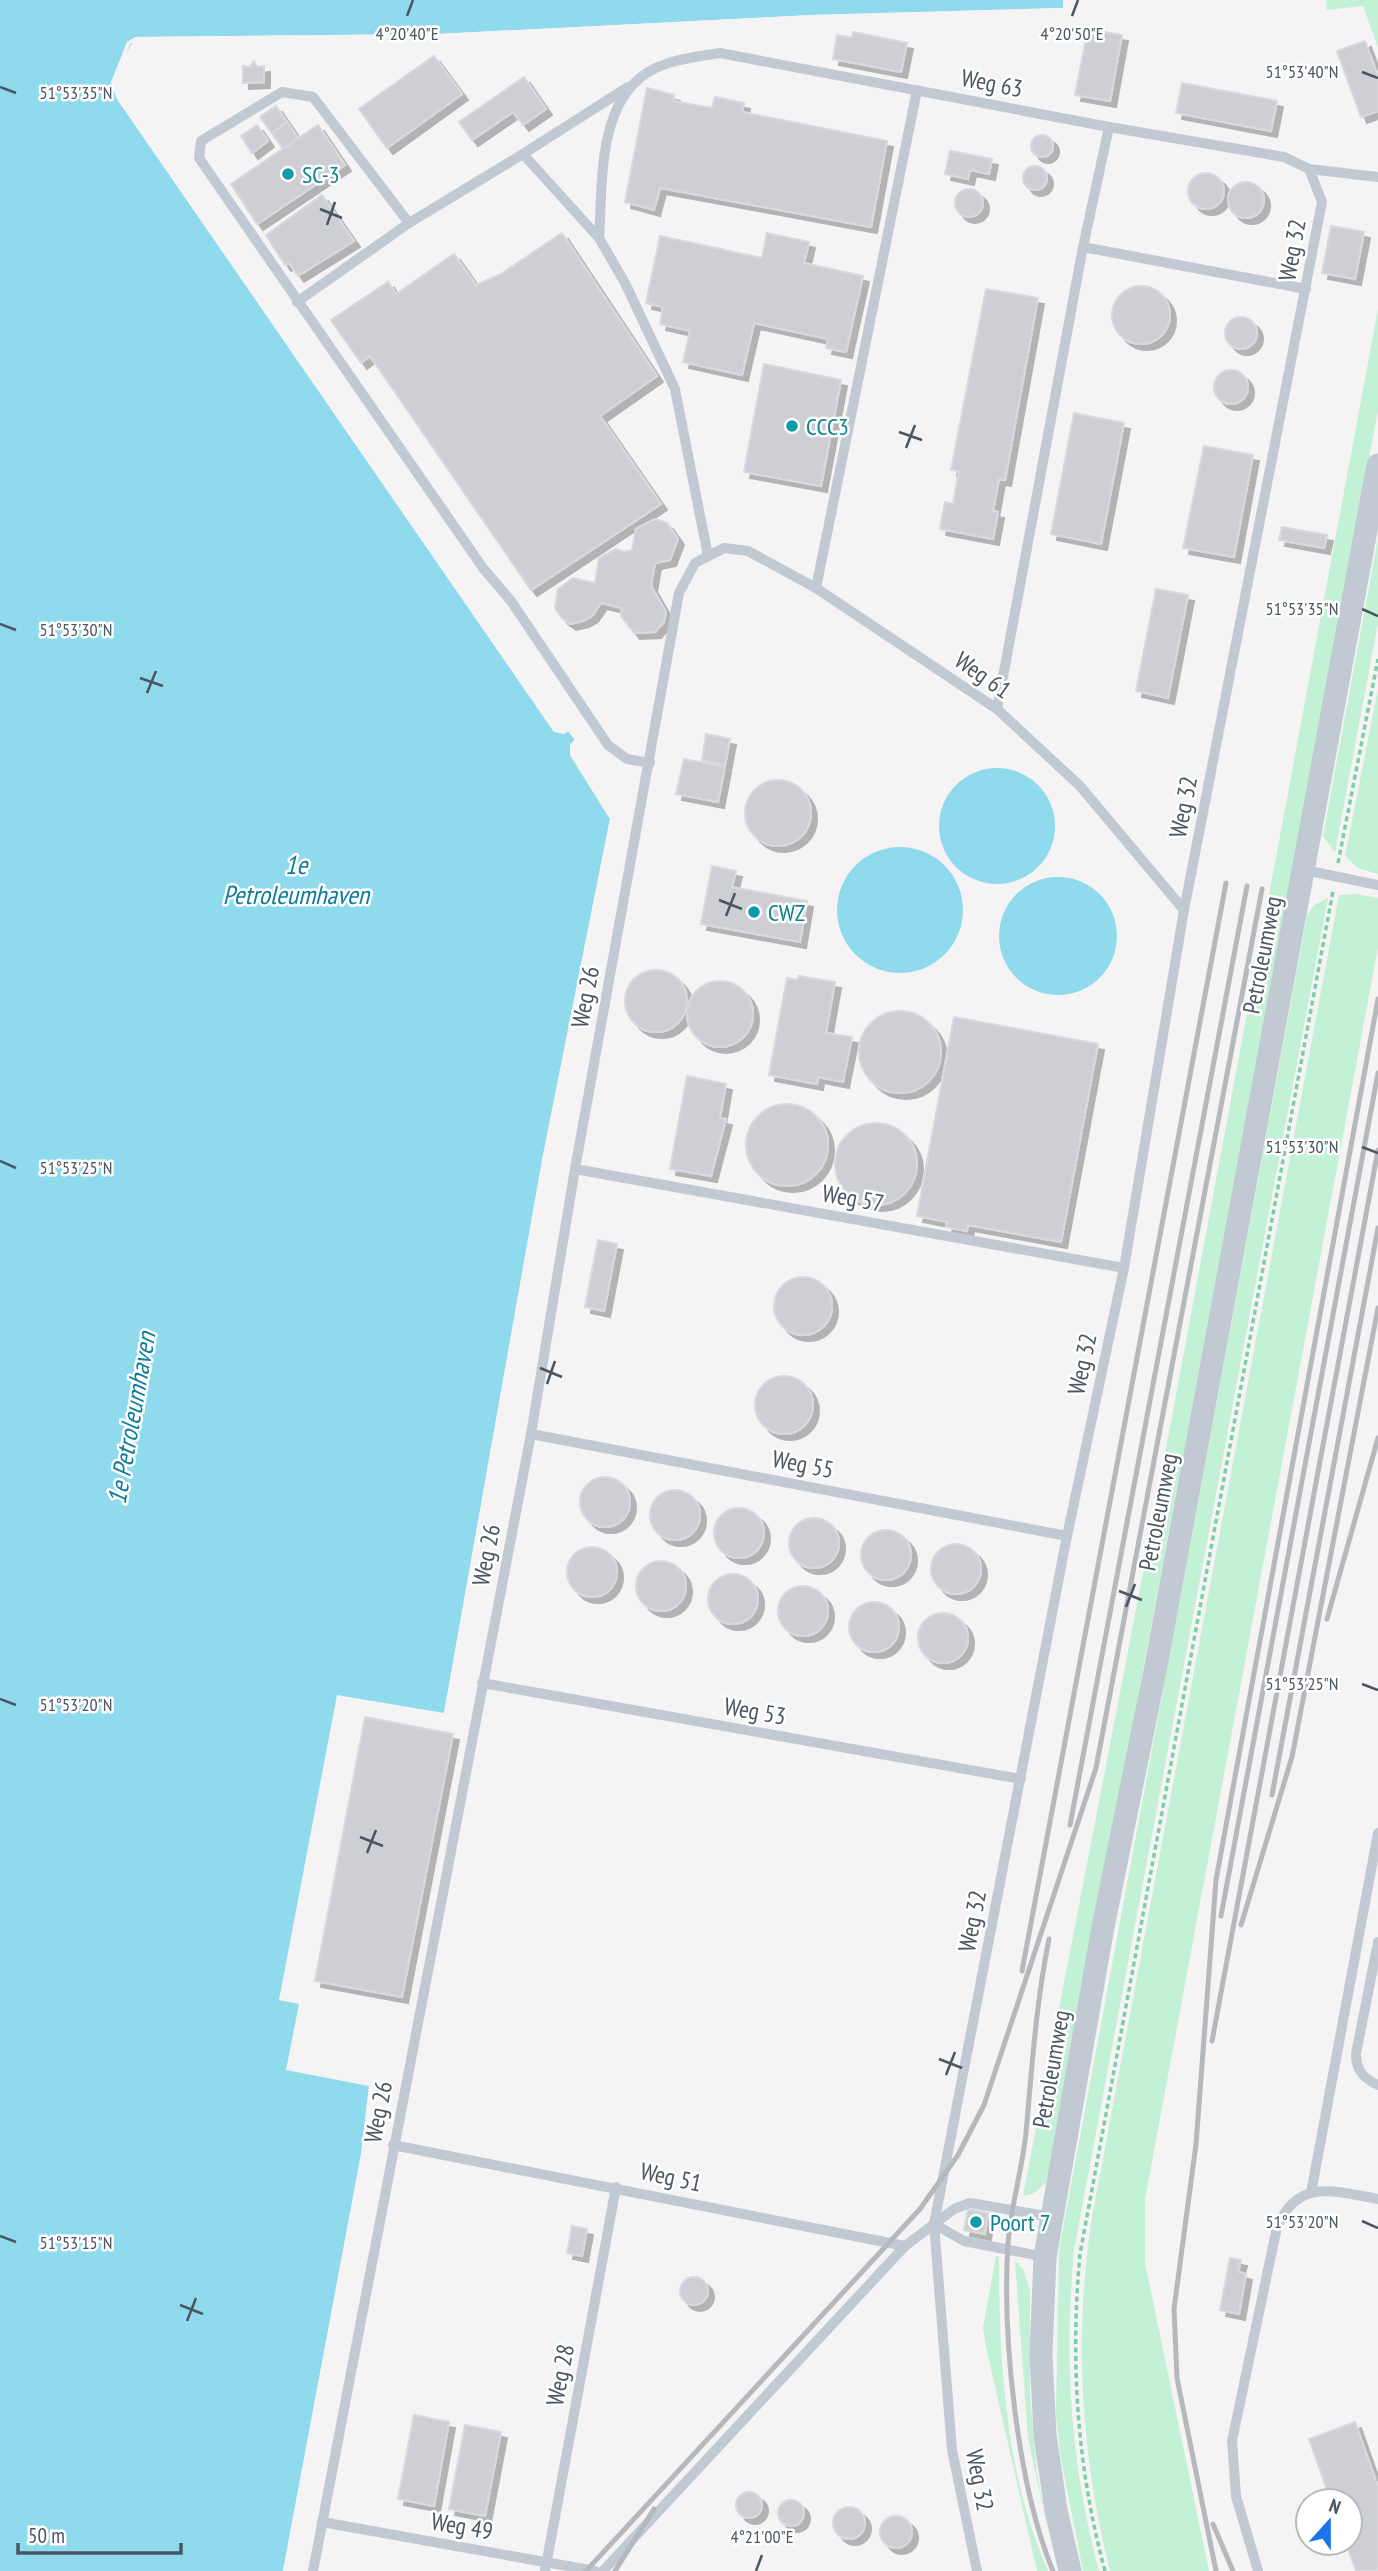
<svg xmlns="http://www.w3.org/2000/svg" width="1378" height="2571" viewBox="0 0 1378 2571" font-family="'PT Sans Narrow',sans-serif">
<defs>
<filter id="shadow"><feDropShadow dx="6" dy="6" stdDeviation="0" flood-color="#0004"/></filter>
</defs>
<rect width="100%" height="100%" fill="#f5f3f3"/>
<g fill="#c3f1d5">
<path d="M1326,0H1378V47L1363,6L1327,10Z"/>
<path d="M1378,309V410L1059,2121L1046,2183L1033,2194L1023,2196L1139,1594Z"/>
<path d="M1378,538V623L1335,852L1323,836Z"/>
<path d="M1378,689V874L1358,868L1345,856Z"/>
<path d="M1357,894L1378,898V947L1145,2199V2263L1209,2571H1110C1081,2455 1074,2341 1091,2223L1339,895Z"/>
<path d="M1328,898L1074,2250C1064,2364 1070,2461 1099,2571H1083L1060,2453L1056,2415L1059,2250L1307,916L1314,905Z"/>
<path d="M996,2256L999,2257C999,2362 1005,2473 1048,2571H1037L986,2347L983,2328Z"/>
<path d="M1015,2261L1023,2269L1030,2290V2395L1037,2473L1049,2536L1028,2438Z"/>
</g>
<g fill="#90daee">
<path d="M0,0H1063V8L812,15L437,34L135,37L111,82L117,99L554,732L564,734L568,731L575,740L570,745V755L610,819L543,1155L444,1713L337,1695L279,2000L299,2004L286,2070L369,2086L361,2154L283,2571H0Z"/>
<circle cx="997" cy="826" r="58"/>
<circle cx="900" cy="910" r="63"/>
<circle cx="1058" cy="936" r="59"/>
</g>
<g fill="#f5f3f3">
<path d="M1063,0H1066L1067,8L1064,11L812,18L437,37L136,40L130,44L115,83L120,97L556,729L570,727L578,738L573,746L574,754L613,819L547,1155L448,1714L444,1713L543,1155L610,819L570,755V745L575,739L568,731L564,734L554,732L117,99L111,82L127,42L135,37L437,34L812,15L1063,8Z"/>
<path d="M369,2086L372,2087L364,2155L287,2571H283L361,2155Z"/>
</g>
<g fill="#cdcfd5" stroke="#d7d9de" stroke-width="2" filter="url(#shadow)">
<path d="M1088,29L1122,35L1110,101L1075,95Z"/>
<path d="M853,32L907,43L901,72L833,59L837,35L852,38Z"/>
<path d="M1365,41L1378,76V111L1361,117L1337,51Z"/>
<path d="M434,56L462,94L387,148L359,109Z"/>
<path d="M254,61L257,67L264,66V82L243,83V66L250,67Z"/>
<path d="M524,77L546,109L523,125L513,112L472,140L459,122Z"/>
<path d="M1182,83L1277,101L1271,131L1176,113Z"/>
<path d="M647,88L674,95L673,101L712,108L715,97L744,103L742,112L887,141L871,227L660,188L654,210L625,202Z"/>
<path d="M276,106L287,122L272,133L260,117Z"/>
<path d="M287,122L298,138L283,149L272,133Z"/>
<path d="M257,125L268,141L252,153L241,136Z"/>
<path d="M318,125L345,165L257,224L231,184Z"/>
<circle cx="1042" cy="146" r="11"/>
<path d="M950,151L992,159L989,174L970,170L968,179L945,174Z"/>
<circle cx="1035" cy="178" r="12"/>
<circle cx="1206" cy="191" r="18"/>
<circle cx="1246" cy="200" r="18"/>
<circle cx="969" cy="203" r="14"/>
<path d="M322,195L354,241L298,276L289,263L285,265L266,235Z"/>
<path d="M1331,226L1364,232L1355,279L1322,273Z"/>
<path d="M562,233L657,376L600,416L661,504L531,590L370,356L361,363L331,320L388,282L396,294L454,254L476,285L501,274Z"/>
<path d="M767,233L809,242L804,263L863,276L846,352L826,348L828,339L754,323L742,375L683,362L690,331L660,324L663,307L646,303L660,236L762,258Z"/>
<circle cx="1141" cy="315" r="29"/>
<path d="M986,289L1038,298L1005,480L999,479L993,511L998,512L993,539L940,529L945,502L953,504L959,471L951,470Z"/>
<circle cx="1241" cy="333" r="16"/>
<path d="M764,364L841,380L821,486L744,472Z"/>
<circle cx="1231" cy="387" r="17"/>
<path d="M1074,413L1124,423L1101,544L1051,534Z"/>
<path d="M1204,446L1253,455L1234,557L1183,548Z"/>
<path d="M655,519L667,523L678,539L670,560L655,563L651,586L666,612L664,622L655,632L634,633L621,616L622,608L601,603L592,616L583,621L570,624L562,618L555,608L558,589L573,578L595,583L599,558L616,549L625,552L632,550L636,529Z"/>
<path d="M1282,527L1327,535L1324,548L1279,540Z"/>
<path d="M1156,589L1188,595L1168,698L1136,691Z"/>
<path d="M706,734L730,739L725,765L702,760Z"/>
<path d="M684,759L725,767L718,802L676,794Z"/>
<circle cx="778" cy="813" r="33"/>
<path d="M712,866L736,871L732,887L807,901L800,942L701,924Z"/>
<circle cx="656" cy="1001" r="31"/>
<path d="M799,976L835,982L826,1033L852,1037L843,1082L818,1077L817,1084L769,1075L787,978L798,980Z"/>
<circle cx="720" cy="1014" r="33"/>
<circle cx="900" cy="1052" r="41"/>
<path d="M954,1017L1098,1044L1061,1242L968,1225L967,1231L946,1227L947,1222L917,1216Z"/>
<path d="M687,1076L726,1084L720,1118L726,1119L711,1176L670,1169Z"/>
<circle cx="787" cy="1145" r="41"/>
<circle cx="876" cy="1164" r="41"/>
<path d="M598,1240L617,1244L604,1311L585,1307Z"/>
<circle cx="803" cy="1306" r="29"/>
<circle cx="784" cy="1405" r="29"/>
<circle cx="605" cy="1502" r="25"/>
<circle cx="675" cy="1515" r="25"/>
<circle cx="739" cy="1533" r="25"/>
<circle cx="814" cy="1543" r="25"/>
<circle cx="886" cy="1555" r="25"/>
<circle cx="956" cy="1569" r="25"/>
<circle cx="592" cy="1572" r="25"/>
<circle cx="661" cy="1586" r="25"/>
<circle cx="733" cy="1599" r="25"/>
<circle cx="803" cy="1611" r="25"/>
<circle cx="874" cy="1627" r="25"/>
<circle cx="943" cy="1638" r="25"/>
<path d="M365,1717L453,1734L402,1997L315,1981Z"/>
<path d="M968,2209L988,2213L985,2234L964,2230Z"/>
<path d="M572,2226L587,2229L582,2256L567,2253Z"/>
<path d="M1230,2258L1241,2260L1238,2272L1246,2274L1239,2314L1220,2310Z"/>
<circle cx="694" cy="2291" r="14"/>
<path d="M414,2415L449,2422L434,2506L398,2499Z"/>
<path d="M1355,2422L1378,2487V2571H1356L1346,2543H1350V2501H1331L1309,2439Z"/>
<path d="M465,2425L501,2432L485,2516L449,2509Z"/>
<circle cx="749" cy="2505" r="13"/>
<circle cx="791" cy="2513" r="13"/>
<circle cx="849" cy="2523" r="16"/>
<circle cx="896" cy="2532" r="16"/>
</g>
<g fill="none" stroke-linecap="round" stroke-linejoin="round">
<g stroke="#7ad0a6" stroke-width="3.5" stroke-dasharray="5 3.5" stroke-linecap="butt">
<path d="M1338,863L1378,659"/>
<path d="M1105,2571C1077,2468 1070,2361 1080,2254L1333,891"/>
</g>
<g stroke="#c1cad2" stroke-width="10">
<path d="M523,154L628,87"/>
<path d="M409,223L523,154L599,238L625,283L675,389L708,556"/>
<path d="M599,238C603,178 596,86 666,64C683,58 702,56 720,53L1109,127L1284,157L1309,169L1378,177"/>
<path d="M1083,247L1306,289"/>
<path d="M297,302L409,223L313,97L282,92L201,141L199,158L483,568L511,601L608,745L627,759L650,763"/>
<path d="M816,588L917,90"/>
<path d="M997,709L1083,247L1109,127"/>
<path d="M1305,870L1378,885"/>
<path d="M575,1169L1124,1268"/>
<path d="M531,1434L1067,1536"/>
<path d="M482,1683L1021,1779"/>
<path d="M1378,1942L1356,2054C1356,2070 1363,2078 1378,2085"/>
<path d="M393,2145L905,2246L954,2209L970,2203L1052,2217"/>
<path d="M1311,2193L1378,1833"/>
<path d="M934,2224L964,2241L1045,2257"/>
<path d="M322,2522L595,2571"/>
<path d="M313,2571L531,1434L575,1169L679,593L695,563L724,548L748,551L816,588L997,709L1080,786L1184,910"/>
<path d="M545,2571L616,2187"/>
<path d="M603,2571L905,2246"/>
<path d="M977,2571L952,2450L934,2224L1067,1536L1124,1268L1184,910L1322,202L1309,169"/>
<path d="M1258,2571L1236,2496L1232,2441L1277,2227C1298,2178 1334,2191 1378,2199"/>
</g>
<path stroke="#c1cad2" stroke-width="23" d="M1070,2571L1056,2510L1045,2435L1041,2355L1045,2257L1103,1927L1156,1666L1378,465"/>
<g stroke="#b5b8bd" stroke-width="5">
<path d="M1327,1619L1378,1438"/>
<path d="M1272,1795L1378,1228"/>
<path d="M1070,1825L1247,886"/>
<path d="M1221,1916L1378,1073"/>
<path d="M1241,1925L1292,1757L1378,1308"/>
<path d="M1049,1939C1036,2003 1032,2067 1026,2133C1022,2170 1011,2206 1008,2243C1002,2337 1017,2484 1053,2571"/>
<path d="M1022,1971L1226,883"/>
<path d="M1212,2041L1378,1150"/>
<path d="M1213,2524L1233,2571"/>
<path d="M586,2571L920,2209L958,2155L984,2105L1096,1768L1262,889"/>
<path d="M615,2571L654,2509"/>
<path d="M1216,2571L1177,2378L1174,2309L1196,2144L1216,1880L1378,999"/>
</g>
</g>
<path fill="none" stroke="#4a5661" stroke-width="2.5" d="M407,16L413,0M1072,16L1078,0M1362,72L1378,78M0,87L16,93M320,209L342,218M327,225L335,202M899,432L922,440M906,448L915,425M1362,609L1378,616M0,624L16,630M140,678L163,686M147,693L156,671M719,900L742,909M726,916L735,893M1362,1147L1378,1153M0,1161L16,1168M540,1368L562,1377M547,1384L555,1361M1119,1591L1142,1600M1126,1607L1135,1584M1362,1684L1378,1690M0,1699L16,1705M360,1837L383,1846M367,1853L376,1830M939,2059L962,2068M946,2075L955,2052M1362,2221L1378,2228M0,2236L16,2242M180,2305L203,2314M187,2321L196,2298M756,2571L762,2555"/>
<g fill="#0f9aa8" stroke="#fff" stroke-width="2.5">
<circle cx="288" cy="174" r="7"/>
<circle cx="792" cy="426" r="7"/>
<circle cx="754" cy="912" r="7"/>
<circle cx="976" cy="2222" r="7"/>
</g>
<g text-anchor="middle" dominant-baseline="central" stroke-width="5" stroke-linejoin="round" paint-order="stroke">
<g font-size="24" fill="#4a5661" stroke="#fff">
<text transform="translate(992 83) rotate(11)">Weg 63</text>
<text transform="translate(1292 250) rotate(-80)">Weg 32</text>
<text transform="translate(983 675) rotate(35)">Weg 61</text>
<text transform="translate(1183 807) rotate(-79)">Weg 32</text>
<text transform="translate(1262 955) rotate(-79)">Petroleumweg</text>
<text transform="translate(585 997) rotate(-79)">Weg 26</text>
<text transform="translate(853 1198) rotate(10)">Weg 57</text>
<text transform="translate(1082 1364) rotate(-78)">Weg 32</text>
<text transform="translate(803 1464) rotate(11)">Weg 55</text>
<text transform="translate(1158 1512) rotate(-79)">Petroleumweg</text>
<text transform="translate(486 1555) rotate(-79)">Weg 26</text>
<text transform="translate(755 1711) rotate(10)">Weg 53</text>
<text transform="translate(972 1921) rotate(-79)">Weg 32</text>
<text transform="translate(1051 2069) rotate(-80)">Petroleumweg</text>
<text transform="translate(378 2112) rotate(-79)">Weg 26</text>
<text transform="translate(671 2177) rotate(12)">Weg 51</text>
<text transform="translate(560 2375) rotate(-79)">Weg 28</text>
<text transform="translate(980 2480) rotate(79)">Weg 32</text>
<text transform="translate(462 2526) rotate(10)">Weg 49</text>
</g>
<g font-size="24" fill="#0d838f" stroke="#fff" text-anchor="start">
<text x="302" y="174">SC-3</text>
<text x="806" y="426">CCC3</text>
<text x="768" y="912">CWZ</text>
<text x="990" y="2222">Poort 7</text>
</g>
<g font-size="26" font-style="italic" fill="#0c7c9b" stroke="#fff">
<text x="296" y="864">1e<tspan x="296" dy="30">Petroleumhaven</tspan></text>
<text transform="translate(131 1418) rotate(-80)">1e Petroleumhaven</text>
</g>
</g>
<g font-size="18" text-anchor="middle" fill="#4a5661" stroke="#fff" stroke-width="5" stroke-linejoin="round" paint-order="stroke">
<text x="407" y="40">4°20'40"E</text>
<text x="1072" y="40">4°20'50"E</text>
<text x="1302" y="78">51°53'40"N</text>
<text x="76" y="99">51°53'35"N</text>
<text x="1302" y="615">51°53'35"N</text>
<text x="76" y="636">51°53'30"N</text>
<text x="1302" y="1153">51°53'30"N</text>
<text x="76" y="1174">51°53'25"N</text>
<text x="1302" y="1690">51°53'25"N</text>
<text x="76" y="1711">51°53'20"N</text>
<text x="1302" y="2228">51°53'20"N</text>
<text x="76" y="2249">51°53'15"N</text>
<text x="762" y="2543">4°21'00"E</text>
</g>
<g transform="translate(1329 2522) rotate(21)"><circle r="33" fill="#ffffff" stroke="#b7bbc0" stroke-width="2"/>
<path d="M0-5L12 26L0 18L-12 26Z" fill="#1a73e8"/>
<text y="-10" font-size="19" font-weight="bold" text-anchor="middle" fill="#4a5661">N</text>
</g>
<path d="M18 2543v10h163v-10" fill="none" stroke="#4a5661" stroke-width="3.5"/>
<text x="28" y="2543" font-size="21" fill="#4a5661" stroke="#ffffff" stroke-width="5" paint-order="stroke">50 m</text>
</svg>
